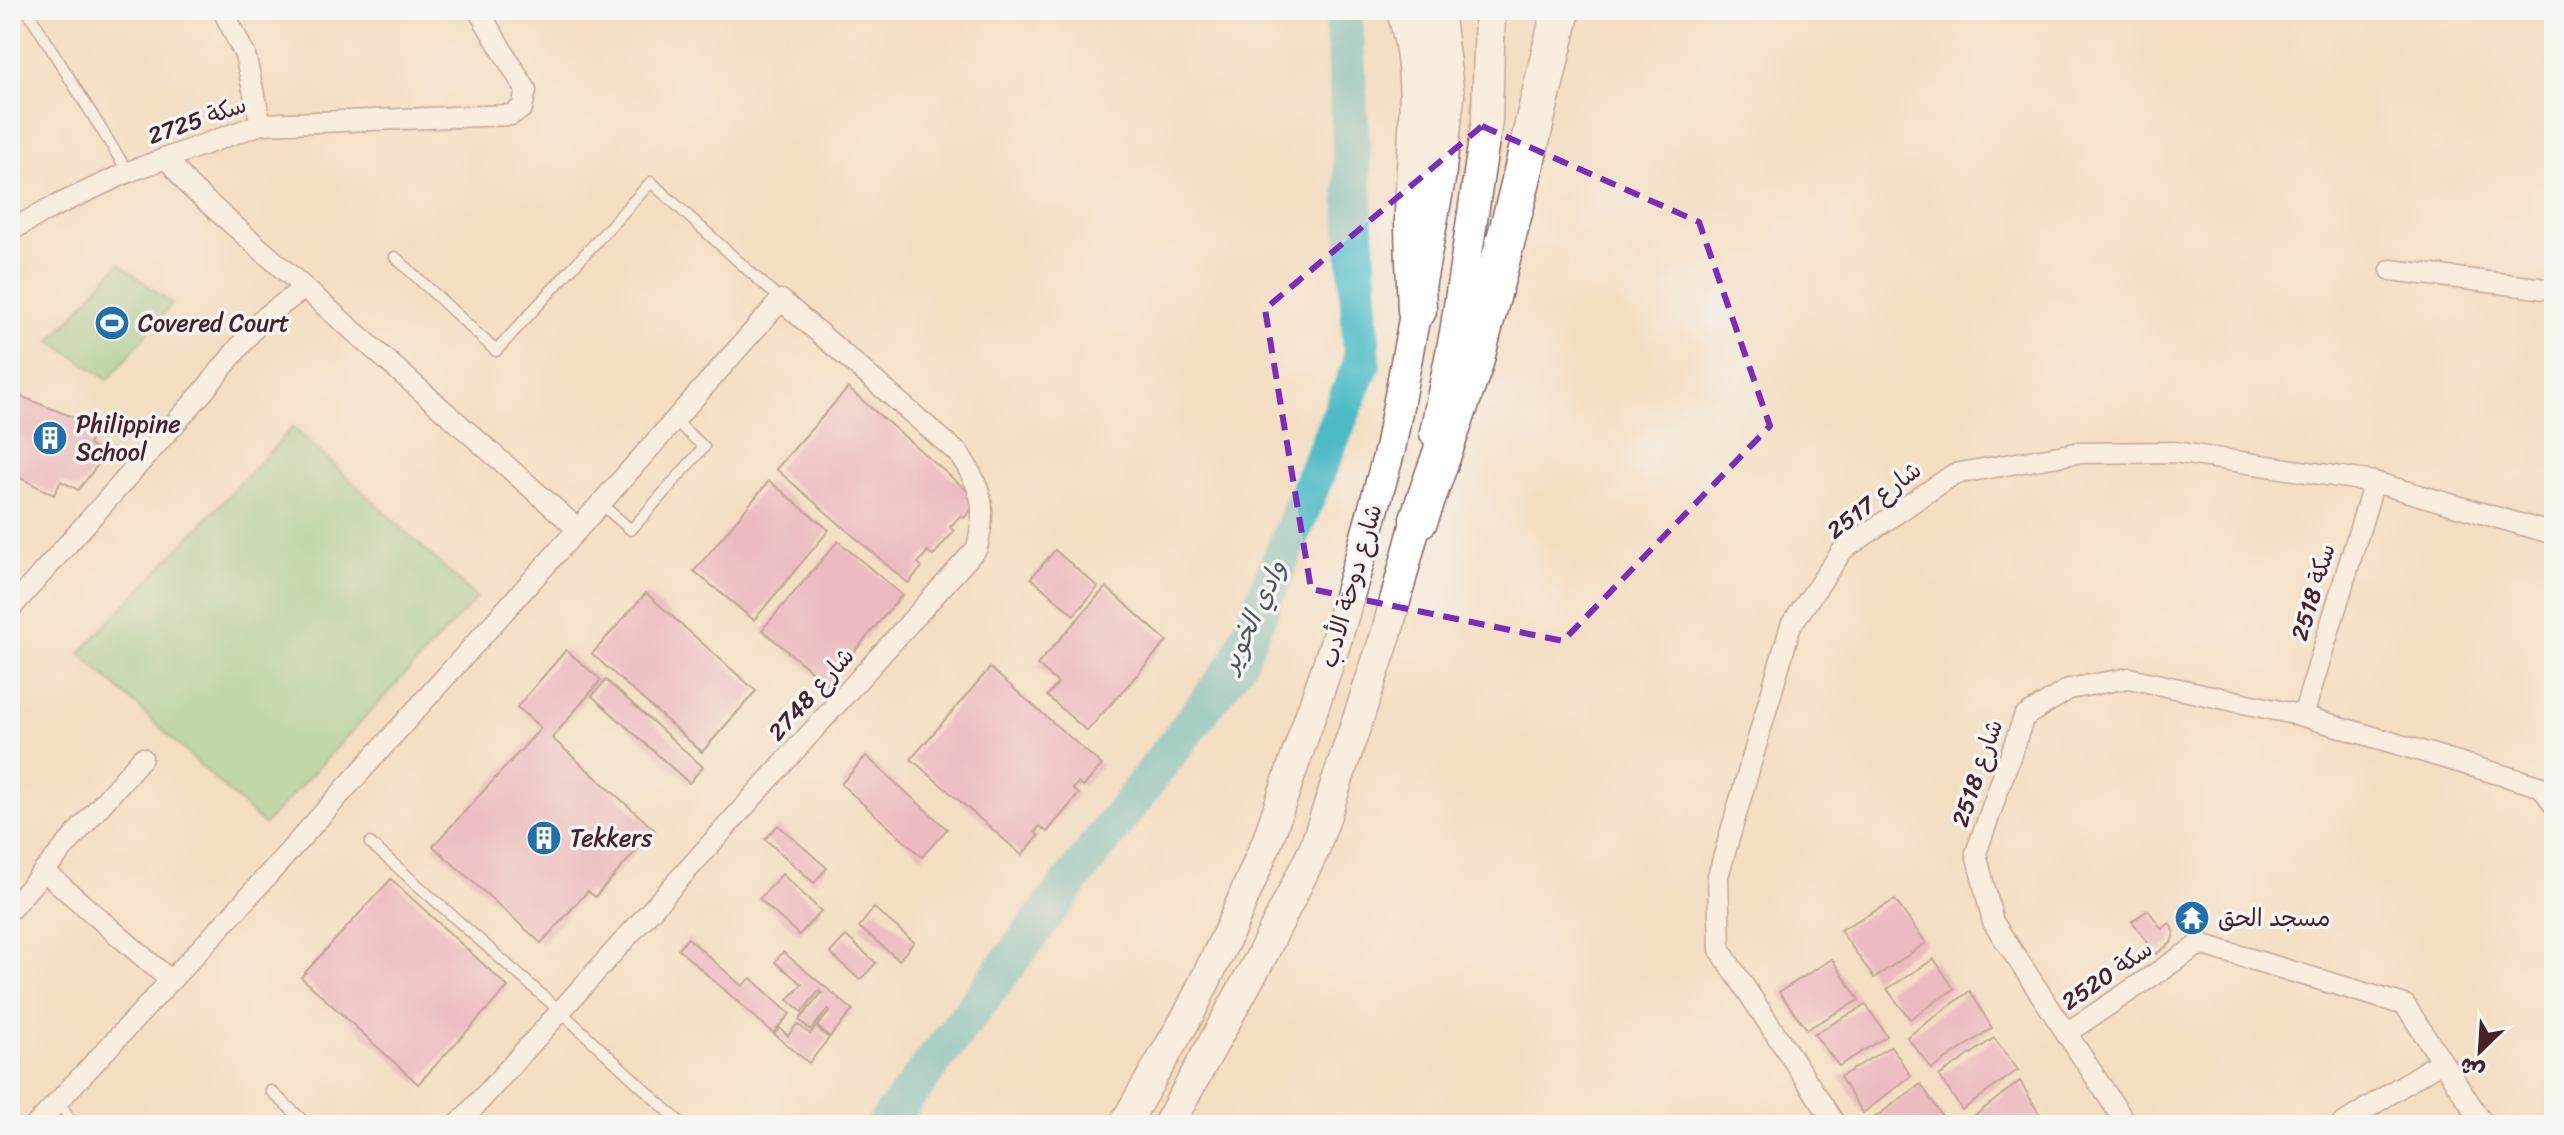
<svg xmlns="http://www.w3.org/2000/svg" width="2564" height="1135" viewBox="0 0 2564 1135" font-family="Sriracha,'Playpen Sans Arabic',sans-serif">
<rect width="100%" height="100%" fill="#f6f6f2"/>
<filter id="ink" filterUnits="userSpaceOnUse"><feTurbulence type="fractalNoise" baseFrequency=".0125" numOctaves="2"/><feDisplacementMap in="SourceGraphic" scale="16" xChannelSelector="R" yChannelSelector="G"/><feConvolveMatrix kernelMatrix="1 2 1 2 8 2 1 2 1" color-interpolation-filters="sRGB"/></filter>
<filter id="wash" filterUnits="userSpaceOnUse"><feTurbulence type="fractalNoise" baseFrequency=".006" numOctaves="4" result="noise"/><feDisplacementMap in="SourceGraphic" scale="32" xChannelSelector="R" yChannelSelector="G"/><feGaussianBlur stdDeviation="1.8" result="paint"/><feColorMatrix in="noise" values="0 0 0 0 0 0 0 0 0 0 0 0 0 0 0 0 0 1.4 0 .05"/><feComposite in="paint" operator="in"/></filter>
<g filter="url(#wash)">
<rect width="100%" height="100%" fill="#f4dfc3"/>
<g fill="#82ce8c" stroke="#66765c" stroke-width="2">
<path d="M119,263L172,304L108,380L51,341Z"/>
<path d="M293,427L477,598L264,825L80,653Z"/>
</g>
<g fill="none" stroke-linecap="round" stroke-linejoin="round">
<path stroke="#4cbac5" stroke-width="38" d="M885,1125L1238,662L1362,363L1344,10"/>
</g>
<g id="blocks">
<g fill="#e191bc">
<path d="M848,388L979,501L964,518L961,515L950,527L954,531L933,556L928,551L918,563L922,567L908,583L776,469Z"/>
<path d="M10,392L70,416L93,432L89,445L105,456L78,490L61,481L54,495L10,473Z"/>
<path d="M769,481L829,530L754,620L694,571Z"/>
<path d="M838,541L902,595L827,684L762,630Z"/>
<path d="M1055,550L1098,587L1074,615L1031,578Z"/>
<path d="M1106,587L1167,641L1087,731L1047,696L1058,683L1037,665Z"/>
<path d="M646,593L756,691L702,752L592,654Z"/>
<path d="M566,650L601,680L552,738L655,830L595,897L588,891L541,943L433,846L541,728L517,707Z"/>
<path d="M990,668L1102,765L1083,787L1078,783L1073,789L1079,794L1047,832L1040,826L1035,832L1039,836L1022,855L911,759Z"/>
<path d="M606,680L703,767L689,783L592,696Z"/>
<path d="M866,756L947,829L922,857L841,784Z"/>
<path d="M778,825L827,868L814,883L765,839Z"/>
<path d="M782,874L821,911L799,935L759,899Z"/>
<path d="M391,879L508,987L418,1084L301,977Z"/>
<path d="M1895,900L1926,943L1874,978L1840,930Z"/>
<path d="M874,908L914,942L899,960L859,927Z"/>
<path d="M2148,910L2162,929L2170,923L2174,933L2171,943L2156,954L2132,921Z"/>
<path d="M846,936L876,963L860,980L830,953Z"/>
<path d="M688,938L742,986L751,978L790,1014L773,1033L678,949Z"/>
<path d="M783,952L853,1010L830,1037L817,1026L830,1011L828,1009L811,1030L799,1020L822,993L819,991L802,1012L788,1000L802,984L775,962Z"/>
<path d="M1832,959L1859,1000L1807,1029L1779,992Z"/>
<path d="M1934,959L1954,989L1910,1019L1887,989Z"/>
<path d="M1970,991L1992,1028L1932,1069L1907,1037Z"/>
<path d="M1866,1005L1887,1036L1839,1066L1814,1034Z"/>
<path d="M797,1024L810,1034L816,1027L829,1038L809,1063L774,1034L780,1028L788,1036Z"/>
<path d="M1994,1038L2018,1070L1962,1110L1939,1076Z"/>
<path d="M1891,1046L1911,1076L1863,1113L1840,1077Z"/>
<path d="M2020,1081L2040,1115L2027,1125H1979L1973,1117Z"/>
<path d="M1921,1084L1945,1121L1938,1125H1880L1874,1118Z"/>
</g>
</g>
</g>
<g filter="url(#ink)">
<use href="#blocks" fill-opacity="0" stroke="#866260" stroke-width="2"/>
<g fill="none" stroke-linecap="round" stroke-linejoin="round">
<defs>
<g id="service">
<path d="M27,10L128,172"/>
<path d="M395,257L496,351L651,182L781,300"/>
<path d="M601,504L631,530L704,447L675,421"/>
<path d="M370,843L560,1011L683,1125"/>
<path d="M271,1091L308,1125"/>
<path d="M59,1102L74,1125"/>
</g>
<g id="minor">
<path d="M223,10L245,55L261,124"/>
<path d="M166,157L189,186L578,529L781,300L959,454C983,490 987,506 977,548L458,1125"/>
<path d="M10,231L45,211L128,172L261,124L511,115L522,108L526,90L478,10"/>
<path d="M2391,270L2554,290"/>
<path d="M10,609L203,392L261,320L303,289"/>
<path d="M2303,716L2374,482"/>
<path d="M44,871L171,981"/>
<path d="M10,910L142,758"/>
<path d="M2065,1034L2200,944L2405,1005L2484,1125"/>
<path d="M36,1125L232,915L578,529"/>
<path d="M1836,1125L1720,950L1718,876L1791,625L1843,550L1954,474L2076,453L2174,452L2374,482L2554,534"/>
<path d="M2127,1125L1993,922L1976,853L2024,717L2069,689L2129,678L2303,716L2542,787L2554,805"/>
<path d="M2341,1125L2441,1061"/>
</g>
<g id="secondary">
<path d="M1435,433L1455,333L1487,120L1490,10"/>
<path d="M1124,1125L1190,1012L1231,927L1267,842L1335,644L1362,551L1390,449L1440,179L1449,96L1438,10"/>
<path d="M1168,1125L1262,955L1314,850L1386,635L1423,496"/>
</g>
<g id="motorway">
<path d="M1406,10C1428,82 1415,145 1414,218C1414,248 1416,279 1417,310"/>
<path d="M1419,519L1473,366L1517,197L1561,10"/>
</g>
</defs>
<use href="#service" stroke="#866260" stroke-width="13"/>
<use href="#minor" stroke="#866260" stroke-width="23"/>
<use href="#secondary" stroke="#866260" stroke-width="33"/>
<use href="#motorway" stroke="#866260" stroke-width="41"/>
<use href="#service" stroke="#fff" stroke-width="10"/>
<use href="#minor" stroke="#fff" stroke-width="20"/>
<use href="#secondary" stroke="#fff" stroke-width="30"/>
<use href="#motorway" stroke="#fff" stroke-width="38"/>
</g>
</g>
<path d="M0 0H2564V1135H0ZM1482,126L1699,222L1770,426L1563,641L1311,589L1265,309Z" fill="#f4dfc3" fill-opacity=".55" fill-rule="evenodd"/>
<path fill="none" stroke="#7b2cbf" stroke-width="6" stroke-dasharray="16 10" stroke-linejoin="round" d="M1482,126L1699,222L1770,426L1563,641L1311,589L1265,309Z"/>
<defs>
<symbol id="stadium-disc" viewBox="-11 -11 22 22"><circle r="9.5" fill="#1f6fb2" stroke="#f6f6f2"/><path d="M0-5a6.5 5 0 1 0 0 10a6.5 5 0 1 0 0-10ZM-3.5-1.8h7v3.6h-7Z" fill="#fff"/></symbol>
<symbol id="building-disc" viewBox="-11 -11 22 22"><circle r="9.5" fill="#1f6fb2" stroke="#f6f6f2"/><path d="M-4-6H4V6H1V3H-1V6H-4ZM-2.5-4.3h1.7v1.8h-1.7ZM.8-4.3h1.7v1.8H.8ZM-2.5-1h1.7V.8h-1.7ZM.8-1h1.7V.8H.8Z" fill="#fff"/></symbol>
<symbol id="temple-disc" viewBox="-11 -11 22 22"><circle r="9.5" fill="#1f6fb2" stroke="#f6f6f2"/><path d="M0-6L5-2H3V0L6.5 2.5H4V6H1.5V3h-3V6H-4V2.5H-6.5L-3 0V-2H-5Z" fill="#fff"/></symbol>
</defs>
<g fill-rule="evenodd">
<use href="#stadium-disc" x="92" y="303" width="40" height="40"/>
<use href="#building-disc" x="30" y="418" width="40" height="40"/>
<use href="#building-disc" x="524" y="818" width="40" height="40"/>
<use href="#temple-disc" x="2172" y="898" width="40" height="40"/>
</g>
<g text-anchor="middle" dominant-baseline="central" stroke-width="7" stroke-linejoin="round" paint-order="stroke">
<g font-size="24" fill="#4a1f2b" stroke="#f6f6f2">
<text transform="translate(197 120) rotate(-19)">سكة 2725</text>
<text transform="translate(1874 500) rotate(-37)">2517 شارع</text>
<text transform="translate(1351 586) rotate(-74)">شارع دوحة الأدب</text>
<text transform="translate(2313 592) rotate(-73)">سكة 2518</text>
<text transform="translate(811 694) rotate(-48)">شارع 2748</text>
<text transform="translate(1977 773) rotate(-71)">2518 شارع</text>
<text transform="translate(2107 975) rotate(-34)">سكة 2520</text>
</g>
<g font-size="24" fill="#4a1f2b" stroke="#f6f6f2" text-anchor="start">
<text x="138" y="323">Covered Court</text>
<text x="76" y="424">Philippine<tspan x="76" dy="28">School</tspan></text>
<text x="570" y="838">Tekkers</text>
<text x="2218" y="918">مسجد الحق</text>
</g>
<g font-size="26" font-style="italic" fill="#4b5561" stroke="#f6f6f2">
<text transform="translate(1253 616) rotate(-65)">وادي الخوير</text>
</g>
</g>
<rect width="2564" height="1135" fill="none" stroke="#f6f6f2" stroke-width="40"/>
<g transform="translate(2480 1051) rotate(205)" stroke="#f6f6f2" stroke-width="6" paint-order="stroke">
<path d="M0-6L14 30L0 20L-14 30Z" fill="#4a1f2b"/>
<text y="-12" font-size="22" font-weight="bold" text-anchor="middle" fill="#4a1f2b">ش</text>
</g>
</svg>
